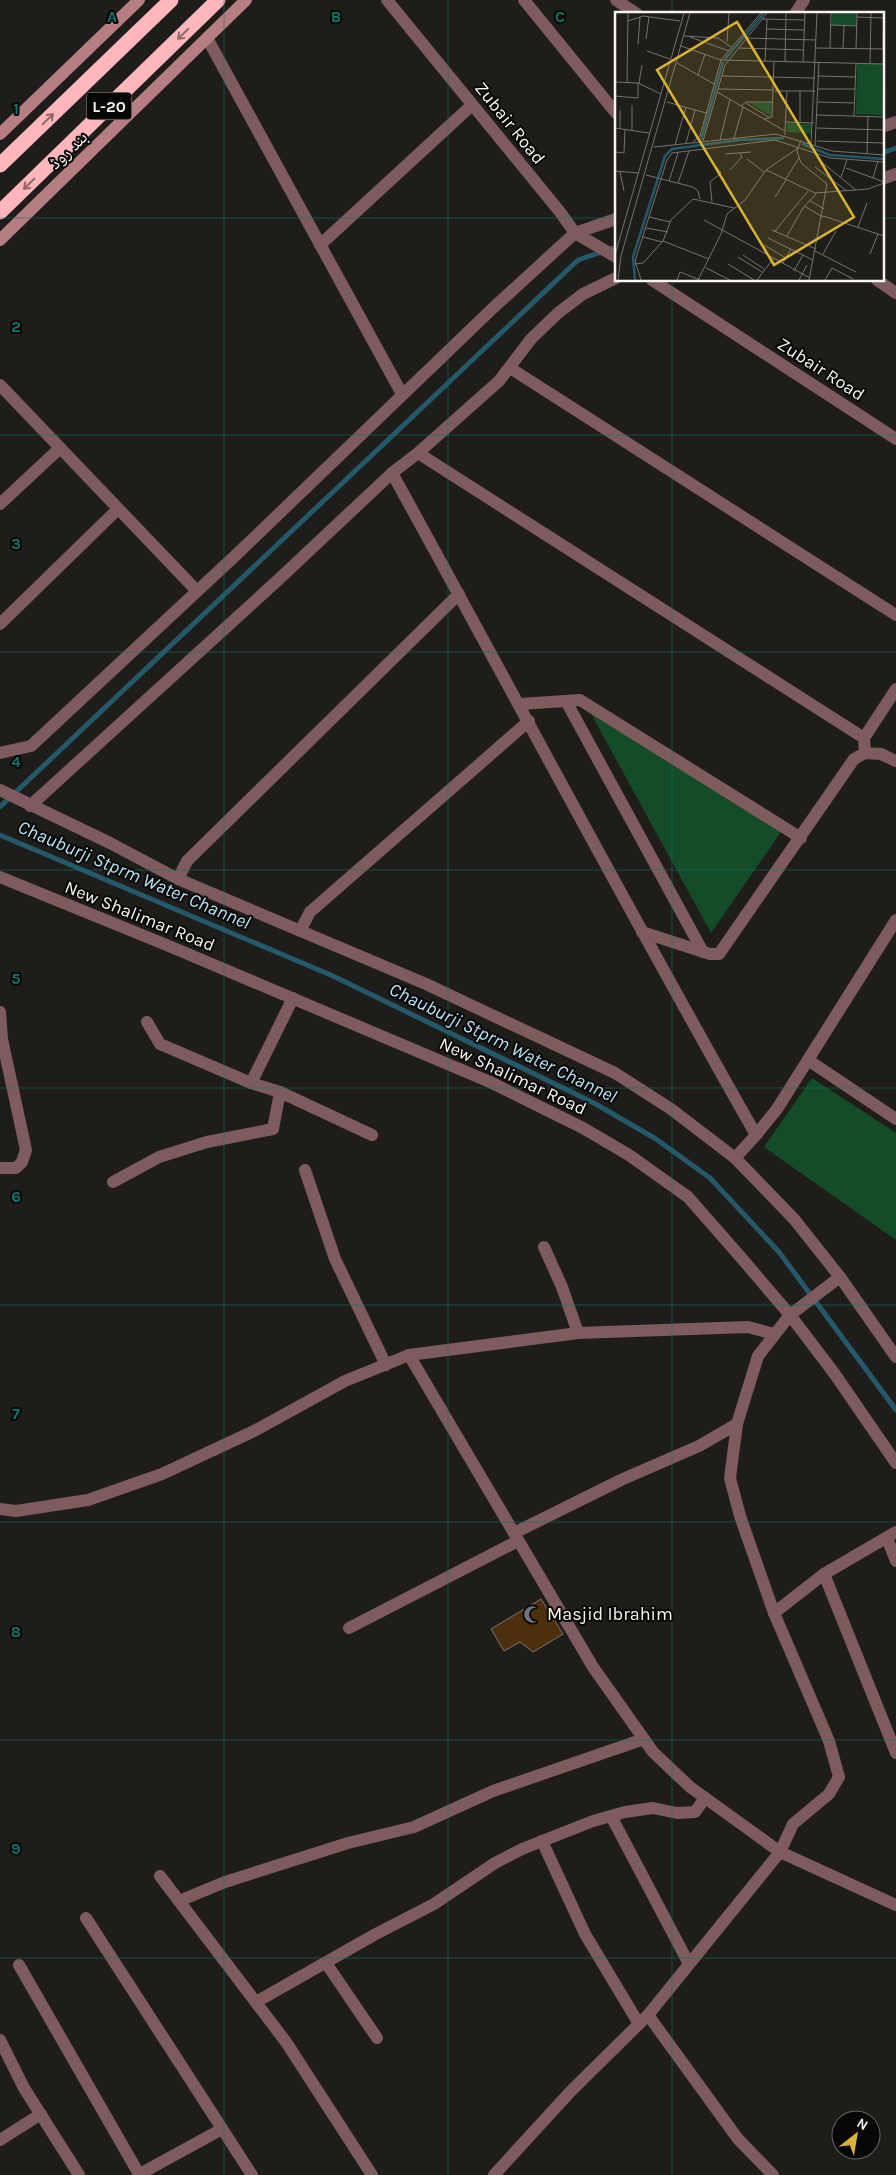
<svg xmlns="http://www.w3.org/2000/svg" width="896" height="2175" viewBox="0 0 896 2175" font-family="Karla,'Noto Naskh Arabic',sans-serif">
<rect width="100%" height="100%" fill="#1f1d1a"/>
<g fill="#144c29">
<path d="M589,710L781,832L711,933Z"/>
<path d="M812,1078L896,1133V1240L764,1147Z"/>
</g>
<g fill="none" stroke-linecap="round" stroke-linejoin="round">
<g stroke="#23596a" stroke-width="5">
<path d="M882,153L896,148"/>
<path d="M0,807L578,260L616,247"/>
<path d="M0,835L333,976L594,1103L656,1139L710,1178L779,1252L896,1410"/>
</g>
</g>
<path fill="#4c300d" stroke="#7a7673" d="M541,1599L563,1634L533,1652L520,1642L504,1651L491,1629Z"/>
<g fill="none" stroke-linecap="round" stroke-linejoin="round">
<g stroke="#7e5b5d" stroke-width="12">
<path d="M524,0L616,113"/>
<path d="M616,0L637,14"/>
<path d="M795,14L804,0"/>
<path d="M207,38L402,394"/>
<path d="M882,127L896,122"/>
<path d="M882,179L896,174"/>
<path d="M320,245L472,105"/>
<path d="M877,280L896,293"/>
<path d="M510,368L896,615"/>
<path d="M0,385L197,591"/>
<path d="M418,453L864,738"/>
<path d="M392,473C514,694 631,916 756,1135L735,1158"/>
<path d="M0,504L60,448"/>
<path d="M0,624L118,509"/>
<path d="M566,701L703,952"/>
<path d="M520,704L580,700L801,838"/>
<path d="M0,753L31,746L236,555L493,308L575,233L616,219"/>
<path d="M865,753L881,754L896,761"/>
<path d="M30,806L278,580L392,473L418,453L499,381L531,339L558,313L583,294L616,278"/>
<path d="M178,879L187,861L459,594"/>
<path d="M300,931L310,912L529,721"/>
<path d="M642,932L710,954H719L854,759L865,753L864,738L896,689"/>
<path d="M0,1012L2,1039L26,1150L22,1162L16,1168H0"/>
<path d="M147,1022L160,1044L251,1083L280,1092L372,1135"/>
<path d="M808,1060L896,1119"/>
<path d="M251,1083L293,998"/>
<path d="M756,1135L777,1109L896,920"/>
<path d="M305,1170L335,1259L386,1365"/>
<path d="M113,1182L159,1157L207,1142L273,1129L280,1092"/>
<path d="M544,1247L562,1287L578,1333"/>
<path d="M409,1355L593,1667L653,1752L690,1787L780,1852L896,1905"/>
<path d="M0,1509L16,1511L88,1500L162,1474L254,1431L345,1381L409,1355L578,1333L748,1327L774,1334"/>
<path d="M514,1533L623,1479L699,1446L737,1424"/>
<path d="M887,1538L896,1561"/>
<path d="M824,1574L896,1753"/>
<path d="M774,1613L824,1574L896,1532"/>
<path d="M349,1628L518,1541"/>
<path d="M611,1816L689,1964"/>
<path d="M542,1841L585,1934L639,2024"/>
<path d="M160,1876L286,2042L372,2175"/>
<path d="M179,1901L225,1882L348,1843L414,1827L493,1791L644,1739"/>
<path d="M86,1918L252,2175"/>
<path d="M326,1963L377,2038"/>
<path d="M19,1965L139,2174"/>
<path d="M256,2002L374,1935L434,1904L495,1863L522,1849L593,1821L625,1812L653,1808L677,1813L695,1812L705,1798"/>
<path d="M648,2015L738,2139L773,2175"/>
<path d="M0,2040L24,2088L79,2175"/>
<path d="M0,2140L41,2114"/>
<path d="M138,2175L222,2129"/>
</g>
<g stroke="#7e5b5d" stroke-width="12">
<path d="M387,0L560,212L575,233L616,257"/>
<path d="M652,280L896,439"/>
<path d="M0,790L110,843L178,879L426,984L615,1073L671,1109L735,1158L794,1219L840,1277L896,1357"/>
<path d="M0,877L169,946L490,1082L583,1128L629,1155L688,1197L744,1261L790,1315L834,1373L896,1463"/>
<path d="M494,2175L571,2091L648,2015L780,1852L793,1824L829,1794L839,1777L829,1741L774,1613L740,1516L730,1478L737,1424L758,1356L790,1315L840,1277"/>
</g>
<g stroke="#b67d82" stroke-width="12">
<path d="M0,134L139,0"/>
<path d="M0,240L246,0"/>
</g>
<g stroke="#ffb7bc" stroke-width="15">
<path d="M0,165L171,0"/>
<path d="M0,212L218,0"/>
</g>
</g>
<defs><path id="oneway-shaft" d="M-6 0H5M1.5-3L5.5 0L1.5 3" fill="none" stroke-width="1.6" stroke-linecap="round" stroke-linejoin="round" transform="scale(1.25)"/></defs>
<g stroke="#90686a">
<use href="#oneway-shaft" transform="translate(183 34) rotate(136)"/>
<use href="#oneway-shaft" transform="translate(48 119) rotate(-44)"/>
<use href="#oneway-shaft" transform="translate(29 184) rotate(136)"/>
</g>
<path fill="none" stroke="#0f766e" stroke-width="1" stroke-opacity="0.55" d="M224,0V2175M448,0V2175M672,0V14M0,218H616M882,218H896M672,280V2175M0,435H896M0,652H896M0,870H896M0,1088H896M0,1305H896M0,1522H896M0,1740H896M0,1958H896"/>
<defs>
<symbol id="mosque-bare" viewBox="-9 -9 18 18"><path d="M3.5-4.9A6 6 0 1 0 3.5 4.9A5 5 0 1 1 3.5-4.9Z" fill="#6b7280" stroke="#080706" stroke-width="2.5" paint-order="stroke"/></symbol>
</defs>
<g fill-rule="evenodd">
<use href="#mosque-bare" x="520" y="1602" width="25" height="25"/>
</g>
<g text-anchor="middle" dominant-baseline="central" stroke-width="4" stroke-linejoin="round" paint-order="stroke">
<rect fill="#080706" stroke="#aeadaa" stroke-width="1" x="86.5" y="92.5" width="45" height="27" rx="4"/>
<g font-size="16" font-weight="bold" fill="#f5f4f1">
<text x="109" y="106">L-20</text>
</g>
<g font-size="18" fill="#f5f4f1" stroke="#080706">
<text transform="translate(510 123) rotate(51)">Zubair Road</text>
<text transform="translate(68 150) rotate(-44)">بند روڈ</text>
<text transform="translate(821 369) rotate(33)">Zubair Road</text>
<text transform="translate(140 916) rotate(22)">New Shalimar Road</text>
<text transform="translate(513 1076) rotate(25)">New Shalimar Road</text>
</g>
<g font-size="18" fill="#f5f4f1" stroke="#080706" text-anchor="start">
<text x="547" y="1614">Masjid Ibrahim</text>
</g>
<g font-size="19" font-style="italic" fill="#b5e4f6" stroke="#080706">
<text transform="translate(134 875) rotate(23)">Chauburji Stprm Water Channel</text>
<text transform="translate(503 1043) rotate(26)">Chauburji Stprm Water Channel</text>
</g>
</g>
<g transform="translate(615 12)">
<rect width="269" height="269" fill="#1f1d1a"/>
<path d="M217,1H241V13H217ZM242,52H267L268,103L241,102ZM133,90L156,91V104ZM172,111L197,112L196,122L172,120Z" fill="#144c29"/>
<path fill="none" stroke="#23596a" stroke-width="2.5" d="M110,47L149,1M86,128L108,50M187,132L215,143L269,147M20,268L18,245L50,144L57,137L124,128L169,126"/>
<path fill="none" stroke="#757370" stroke-width="1" d="M242,5L269,6M147,7L190,8M13,9L28,4L65,9M215,13L242,14M152,17L189,18M69,24L103,26L116,35M75,25L114,39M132,26L201,28M31,27L34,5M112,30L114,1M23,32L25,5M66,34L106,48L269,52M124,36L189,38M201,36L269,37M215,36L216,1M228,36L229,14M241,37L242,1M268,37L269,1M32,39L55,47M150,50L152,7M170,50L171,1M188,50L190,1M62,51L99,72M255,51L256,1M83,63L90,42M107,64L200,66M203,64L241,65M0,70L23,71L46,82M12,70L13,1M24,71L27,53M103,77L159,78M203,77H240M160,79H200M102,80L170,119V123M0,84L23,86V71M52,90L91,101M203,90L239,91M131,91L155,106M17,93V119M126,94L131,90H158M5,98V117M202,103L269,105M239,104L241,51M149,107L157,105L159,50M171,110L199,111M185,111V79M0,116L34,121M202,116L269,118M170,119L172,79M119,126L128,95M105,128L115,87M186,128L182,139L186,151L212,172L194,268M88,129L110,53L152,1M202,129L269,131M78,130L85,124L106,48L146,1M71,131L80,98M196,132L202,1M60,133L71,95M200,134L204,50M39,135L161,122L217,139L269,143M88,137L106,161L95,170L97,190M0,140L9,141L10,118M110,142L136,140M252,142L253,105M132,147L149,160M204,148L241,178M200,155L232,179M231,156L269,170M115,158L127,145L125,141M151,158L200,181L253,177L269,171M0,159L24,161M5,160L9,179M31,163L78,175L83,179L85,187M226,165L232,148M258,166L263,149M170,168L184,146M54,169L63,141M63,171L74,139M160,185L171,168M194,188L209,197M189,194L208,205M208,204L269,224M34,205L55,210M89,208L195,266M243,215L252,191M31,216L53,220M157,218L201,237M160,219L193,179M172,224L188,196L201,182M28,225L47,230M153,226L198,248M48,229L94,247M149,233L171,246M200,239L241,260M208,242L221,219M255,242L263,222M0,243L69,1M128,243L149,257M123,245L147,260M168,251L176,237M20,252L28,251L48,229L56,208L78,187L119,196M113,252L139,268M91,256L115,268M179,259L188,243M3,268L6,244L75,1M26,268L20,249L52,148L57,141L160,128L215,146L269,150M62,268L65,260L85,268M83,268L106,222L112,202L130,188L151,158L183,136M142,268L159,246M184,268L192,253M210,268L217,256L238,267"/>
<path fill="#d9b334" fill-opacity="0.15" stroke="#d9b334" stroke-width="2.5" d="M122,10L239,205L159,253L42,58Z"/>
<rect width="269" height="269" fill="none" stroke="#f5f4f1" stroke-width="2.5"/>
</g>
<g font-size="16" text-anchor="middle" font-weight="bold" fill="#0f766e" stroke="#080706" stroke-width="4" stroke-linejoin="round" paint-order="stroke">
<text x="112" y="22">A</text>
<text x="336" y="22">B</text>
<text x="560" y="22">C</text>
<text x="16" y="114">1</text>
<text x="16" y="332">2</text>
<text x="16" y="549">3</text>
<text x="16" y="767">4</text>
<text x="16" y="984">5</text>
<text x="16" y="1202">6</text>
<text x="16" y="1419">7</text>
<text x="16" y="1637">8</text>
<text x="16" y="1854">9</text>
</g>
<g transform="translate(856 2135) rotate(31)"><circle r="24" fill="#080706" stroke="#676664"/>
<path d="M0-4L9 19L0 12L-9 19Z" fill="#d9b334"/>
<text y="-8" font-size="14" font-weight="bold" text-anchor="middle" fill="#f5f4f1">N</text>
</g>
</svg>
